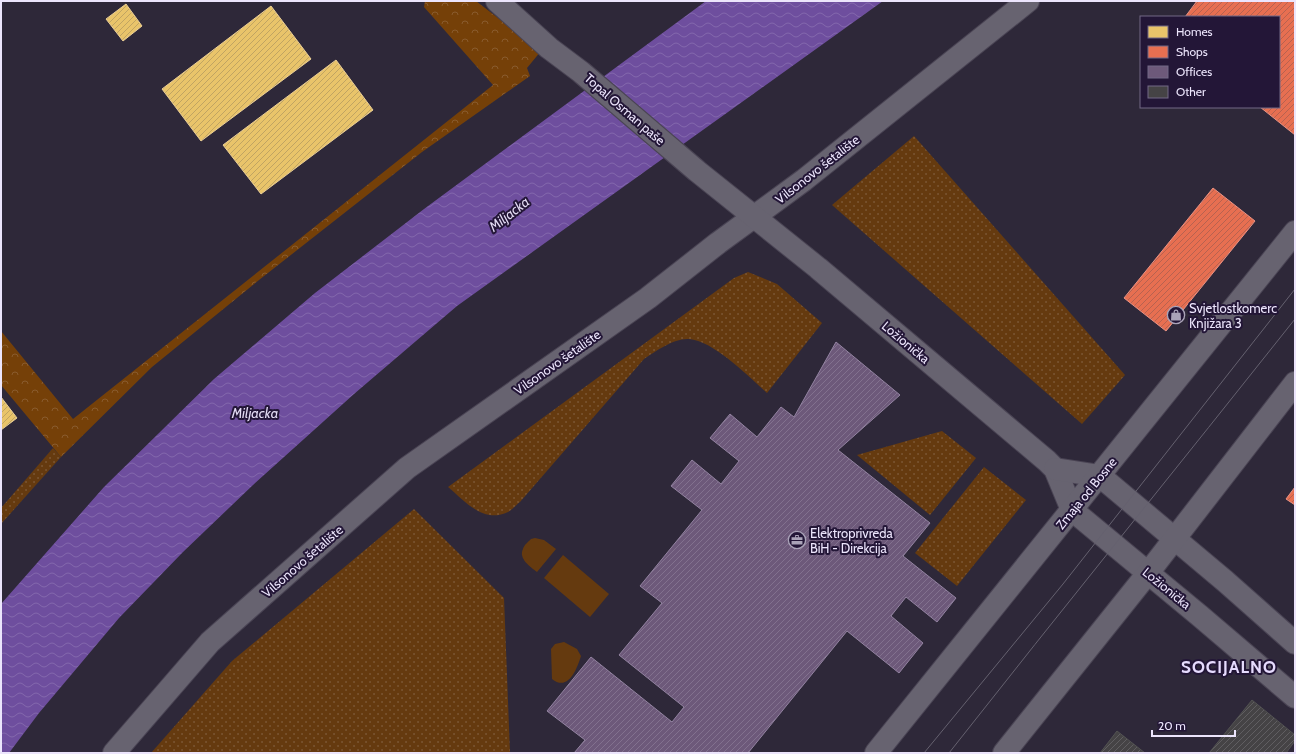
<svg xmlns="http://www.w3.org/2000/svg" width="1296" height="754" viewBox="0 0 1296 754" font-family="Cabin,sans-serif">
<defs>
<pattern id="forest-crowns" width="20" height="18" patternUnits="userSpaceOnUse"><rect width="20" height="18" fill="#754008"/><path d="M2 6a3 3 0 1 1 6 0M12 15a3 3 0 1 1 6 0" fill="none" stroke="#895b2d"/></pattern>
<pattern id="park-dots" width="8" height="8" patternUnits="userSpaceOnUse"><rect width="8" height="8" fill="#653a0f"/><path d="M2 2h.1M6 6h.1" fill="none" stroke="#7b5633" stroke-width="1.8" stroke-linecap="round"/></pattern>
<pattern id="water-waves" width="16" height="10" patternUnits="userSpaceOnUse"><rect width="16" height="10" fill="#6e4e9e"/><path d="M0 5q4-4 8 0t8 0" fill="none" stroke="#8367ac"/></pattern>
<pattern id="homes-hatch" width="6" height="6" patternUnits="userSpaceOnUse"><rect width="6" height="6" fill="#e9c46a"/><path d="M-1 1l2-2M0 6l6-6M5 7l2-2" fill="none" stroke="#c0a462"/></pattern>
<pattern id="shops-hatch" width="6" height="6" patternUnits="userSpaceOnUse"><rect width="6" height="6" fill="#e76f51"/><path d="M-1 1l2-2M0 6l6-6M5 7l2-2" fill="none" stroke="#b76250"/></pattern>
<pattern id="offices-hatch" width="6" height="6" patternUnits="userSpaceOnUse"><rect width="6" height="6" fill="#6d597a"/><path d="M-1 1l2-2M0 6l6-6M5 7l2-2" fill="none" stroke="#82718e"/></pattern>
<pattern id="building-hatch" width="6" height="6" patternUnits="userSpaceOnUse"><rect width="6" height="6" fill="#454345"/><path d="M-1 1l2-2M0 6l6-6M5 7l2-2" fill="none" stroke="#605e61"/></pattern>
</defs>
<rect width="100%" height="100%" fill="#2e2839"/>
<g fill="#653a0f">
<path d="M535,538L544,540L556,549L537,572C531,567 518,559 523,549C524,545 528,542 531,539Z"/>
<path d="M563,555L609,594L590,617L544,578Z"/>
<path d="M564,642L577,649L581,656C577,669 568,692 552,679L551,649L555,644Z"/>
</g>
<path fill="url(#forest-crowns)" d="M425,1H476L541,51L527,68L530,76L422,152L259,280L152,367L61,457L1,385V331L73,419L493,85L424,7Z"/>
<g fill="url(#park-dots)">
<path d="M914,136L1125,375L1082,424L832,205Z"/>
<path d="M748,272L777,284L822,323L767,393C748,376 714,341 689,339C674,338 656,351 644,359L520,502C516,505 512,510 508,512C483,524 465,501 448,487L734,278Z"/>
<path d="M942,431L976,458L930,515L857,455Z"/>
<path d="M53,448L61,457L1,524V508Z"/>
<path d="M984,467L1026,500L957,586L915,553Z"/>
<path d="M414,509L504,598L510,753H151L232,661Z"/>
</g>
<path fill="url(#water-waves)" d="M706,1H883L457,306L354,394L253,485L183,552L119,618L39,713L9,753H1V604L104,487L214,379L315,293L424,209Z"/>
<g fill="url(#homes-hatch)" stroke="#eace96">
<path d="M126,4L142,26L123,41L106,19Z"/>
<path d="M271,6L311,59L201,141L162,89Z"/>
<path d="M336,60L373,110L261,194L223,145Z"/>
<path d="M1,397L17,418L1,430Z"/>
</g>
<g fill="url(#shops-hatch)" stroke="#e89284">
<path d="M1197,1H1295V135L1260,107H1279V17H1185Z"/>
<path d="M1213,188L1255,221L1166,331L1124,298Z"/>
<path d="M1295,487V505L1286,499Z"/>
</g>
<path fill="url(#offices-hatch)" stroke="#9383a1" d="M836,342L900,395L838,450L930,523L903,556L956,598L937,622L906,597L891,616L923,643L899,673L847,631L748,753H574L585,740L547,711L591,657L672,722L684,707L619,655L662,603L640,586L702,510L671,486L692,460L721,484L739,461L710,438L730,414L757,437L781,407L794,417Z"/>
<g fill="url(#building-hatch)" stroke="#525252">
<path d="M1252,700L1295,735V741L1286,753H1209Z"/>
<path d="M1117,731L1145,753H1100Z"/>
</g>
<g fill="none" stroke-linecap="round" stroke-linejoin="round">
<defs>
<path id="street" d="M114,753L210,642L407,468L648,298L718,243L804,180L1028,1"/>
<g id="secondary">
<path d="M497,1L549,48L581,72L697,171L818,268L1047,461L1055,469L1072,510L1200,616L1295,697"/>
<path d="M1055,469L1100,476L1225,581L1295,643"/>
<path d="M876,753L1295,232"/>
<path d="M1004,753L1148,573L1295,383"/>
</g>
</defs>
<use href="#street" stroke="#4a4454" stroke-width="24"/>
<use href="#secondary" stroke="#4a4454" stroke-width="24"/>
<use href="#street" stroke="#676370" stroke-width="22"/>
<use href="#secondary" stroke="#676370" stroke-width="22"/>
<g stroke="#65616f" stroke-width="1">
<path d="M924,753L1063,584L1295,289"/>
<path d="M949,753C1063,608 1180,464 1295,319"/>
</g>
</g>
<defs>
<symbol id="shop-ring" viewBox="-11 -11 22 22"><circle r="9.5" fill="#231637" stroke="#aaa3b8" stroke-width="1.5"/><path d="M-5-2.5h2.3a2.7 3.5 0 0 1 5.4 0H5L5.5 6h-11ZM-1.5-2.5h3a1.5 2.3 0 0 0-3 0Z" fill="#aaa3b8"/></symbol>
<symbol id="office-ring" viewBox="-11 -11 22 22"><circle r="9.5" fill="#231637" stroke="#aaa3b8" stroke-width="1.5"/><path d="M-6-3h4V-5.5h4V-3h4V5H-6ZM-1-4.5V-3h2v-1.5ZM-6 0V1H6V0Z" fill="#aaa3b8"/></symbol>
</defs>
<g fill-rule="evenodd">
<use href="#shop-ring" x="1166" y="305" width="20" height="20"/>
<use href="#office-ring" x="787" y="530" width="20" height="20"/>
</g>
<g text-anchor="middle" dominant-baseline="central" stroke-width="4" stroke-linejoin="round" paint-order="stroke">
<g font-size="13" fill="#ece5fc" stroke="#231637">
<text transform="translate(625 109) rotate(41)">Topal Osman paše</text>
<text transform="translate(817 169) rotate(-38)">Vilsonovo šetalište</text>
<text transform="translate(906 342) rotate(40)">Ložionička</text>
<text transform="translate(557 362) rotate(-35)">Vilsonovo šetalište</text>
<text transform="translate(1086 493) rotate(-51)">Zmaja od Bosne</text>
<text transform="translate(302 561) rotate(-41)">Vilsonovo šetalište</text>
<text transform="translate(1167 588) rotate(39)">Ložionička</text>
</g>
<g font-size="13" fill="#ece5fc" stroke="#231637" text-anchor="start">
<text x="1189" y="308">Svjetlostkomerc<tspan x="1189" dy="15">Knjižara 3</tspan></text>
<text x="810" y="533">Elektroprivreda<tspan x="810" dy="15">BiH - Direkcija</tspan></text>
</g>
<g font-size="14" font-style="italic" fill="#e4dcf4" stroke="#231637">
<text transform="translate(509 214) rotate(-38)">Miljacka</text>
<text x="255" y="413">Miljacka</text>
</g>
<g font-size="17" font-weight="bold" letter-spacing="1" fill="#e6dbfe" stroke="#231637">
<text x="1229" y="667">SOCIJALNO</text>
</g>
</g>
<rect width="1296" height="754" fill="none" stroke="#ece5fc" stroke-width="4"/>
<rect x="1140" y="16" width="140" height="92" fill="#231637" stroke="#736986"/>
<rect x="1148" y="26" width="20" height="12" fill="#e9c46a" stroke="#736986"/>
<text x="1176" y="36" font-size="12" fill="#ece5fc">Homes</text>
<rect x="1148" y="46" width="20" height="12" fill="#e76f51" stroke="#736986"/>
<text x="1176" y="56" font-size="12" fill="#ece5fc">Shops</text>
<rect x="1148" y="66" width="20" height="12" fill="#6d597a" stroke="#736986"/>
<text x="1176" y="76" font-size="12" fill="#ece5fc">Offices</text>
<rect x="1148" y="86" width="20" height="12" fill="#454345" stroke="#736986"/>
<text x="1176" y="96" font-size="12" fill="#ece5fc">Other</text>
<path d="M1152 730v6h83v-6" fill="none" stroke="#ece5fc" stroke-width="2"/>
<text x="1158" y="730" font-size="12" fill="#ece5fc" stroke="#231637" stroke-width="3" paint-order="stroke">20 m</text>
</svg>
